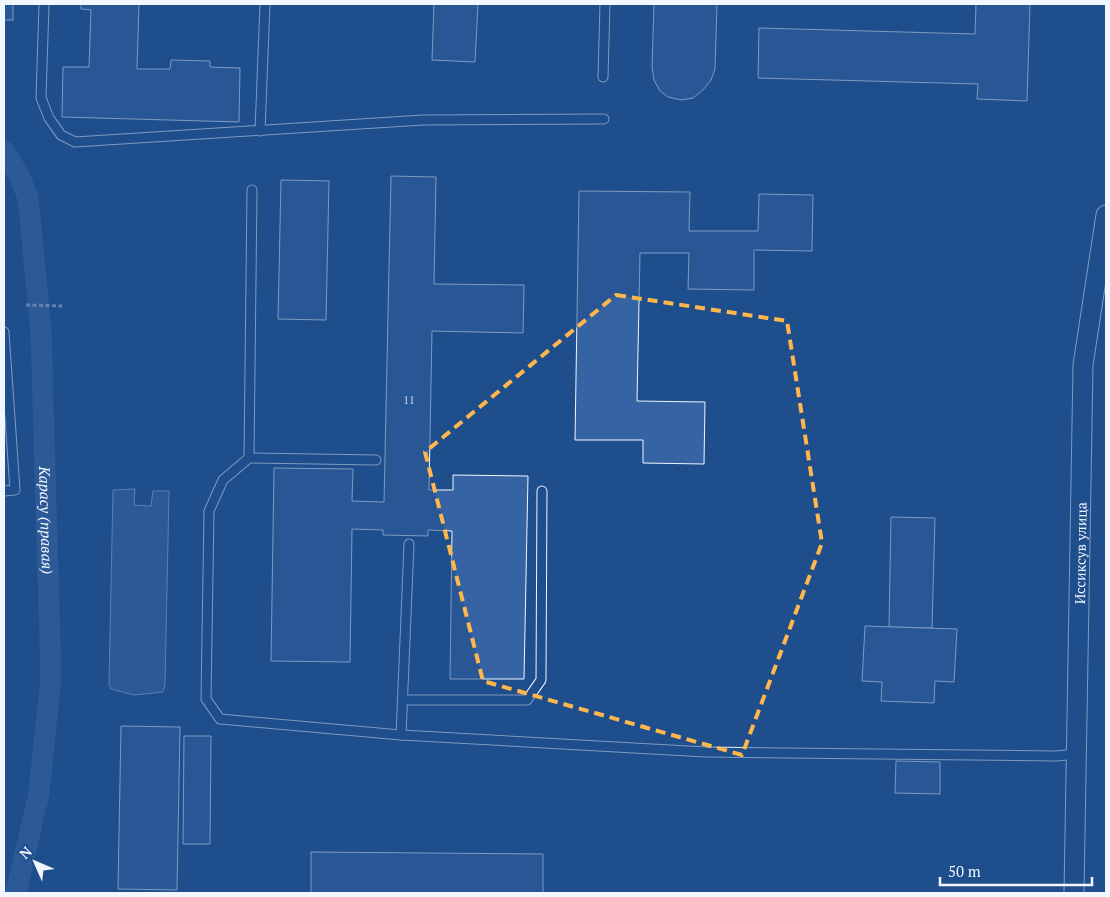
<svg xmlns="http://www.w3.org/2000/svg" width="1110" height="897" viewBox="0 0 1110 897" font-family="'PT Serif',serif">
<rect width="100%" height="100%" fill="#1f4e8c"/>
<path fill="#3b69a3" stroke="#a8bbd7" d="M135,489L134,505L151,506L153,491H169L165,685L163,692L134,695L111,689L109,684L113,490Z"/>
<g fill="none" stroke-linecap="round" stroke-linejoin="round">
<path stroke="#3b69a3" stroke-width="21" id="s1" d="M4,151L19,175L28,198L41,331L51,676L39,793L16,893"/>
</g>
<g fill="#3563a3" stroke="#f2f6ff">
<rect x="4" y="4" width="9" height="16"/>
<path d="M81,4H139L137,69H170L171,60L210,61V67L240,68L239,122L62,117L63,67H89L91,10L81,9Z"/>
<path d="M434,4H478L475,62L432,60Z"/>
<path d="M654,4H717L715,69L711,80L703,90L693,98L681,100L668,97L660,91L654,80L652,67Z"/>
<path d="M976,4H1030L1027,101L977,99L978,84L758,78L759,28L975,34Z"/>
<path d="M391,176L436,177L434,284L524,285L523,333L432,331L429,490H453V475L528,476L524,679H450L452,531L428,530V536L383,535V530L352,529L350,662L271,661L274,468L353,469L352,501L384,502Z"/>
<path d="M281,180L329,181L326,320L278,319Z"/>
<path d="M579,191L690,192L689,231H758L759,194L813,195L812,251L754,250V290L688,289L689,253H640L637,401L705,402L704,464L643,463V440H575Z"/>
<path d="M891,517L935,518L932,628L889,627Z"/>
<path d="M865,626L957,629L954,682L935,681L934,703L881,701L882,682L862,681Z"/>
<path d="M121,726L180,727L177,890L118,889Z"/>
<path d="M184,736H211L210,844H183Z"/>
<path d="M896,761L940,762V794L895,793Z"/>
<path d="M311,852L543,854V893H311Z"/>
</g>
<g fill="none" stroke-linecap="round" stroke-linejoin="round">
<defs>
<g id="lane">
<path d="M44,4L41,98L49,118L61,135L75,142L423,120L604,119"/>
<path d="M603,77L605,4"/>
<path d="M260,131L265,4"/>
<path d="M252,190L249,458L223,480L209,511L206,699L220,719L401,735L706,752L1056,756L1076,754"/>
<path d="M4,332L15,490L4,491"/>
<path d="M249,458L376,460"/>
<path d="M403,700H527L541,680L542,491"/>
<path d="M401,735L409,544"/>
</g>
<g id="street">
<path id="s2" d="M1074,893L1083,365L1106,215"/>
</g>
</defs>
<use href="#lane" stroke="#f2f6ff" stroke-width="11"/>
<use href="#street" stroke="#f2f6ff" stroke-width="21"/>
<path stroke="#b3c4dc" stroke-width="3" stroke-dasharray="4 2.5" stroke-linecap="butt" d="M26,305L62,306"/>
<use href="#lane" stroke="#1f4e8c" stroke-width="9"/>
<use href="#street" stroke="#1f4e8c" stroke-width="19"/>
</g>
<path d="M0 0H1110V897H0ZM616,295L787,321L822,543L742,755L483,681L425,452Z" fill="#1f4e8c" fill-opacity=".55" fill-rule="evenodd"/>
<path fill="none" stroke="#ffb74d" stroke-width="4" stroke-dasharray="10 6" stroke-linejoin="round" d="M616,295L787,321L822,543L742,755L483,681L425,452Z"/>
<g text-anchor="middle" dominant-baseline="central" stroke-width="4" stroke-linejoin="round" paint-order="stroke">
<g font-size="11" fill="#c3d1e8">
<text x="409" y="400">11</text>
</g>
<g font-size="14" fill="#f2f6ff" stroke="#1f4e8c">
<text stroke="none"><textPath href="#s2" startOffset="340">Иссиксув улица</textPath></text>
</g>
<g font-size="15" font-style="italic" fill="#f2f6ff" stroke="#1f4e8c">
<text stroke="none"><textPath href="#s1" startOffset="376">Карасу (правая)</textPath></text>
</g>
</g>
<rect width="1110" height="897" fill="none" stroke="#f2f6ff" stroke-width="10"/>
<g transform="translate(35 862) rotate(315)" stroke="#1f4e8c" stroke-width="4" paint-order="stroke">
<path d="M0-4L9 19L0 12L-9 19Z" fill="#f2f6ff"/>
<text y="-8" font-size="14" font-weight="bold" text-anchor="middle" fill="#f2f6ff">N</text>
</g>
<path d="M940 877v8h152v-8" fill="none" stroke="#f2f6ff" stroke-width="2.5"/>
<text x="948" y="877" font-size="15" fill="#f2f6ff" stroke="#1f4e8c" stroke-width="4" paint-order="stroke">50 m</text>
</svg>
